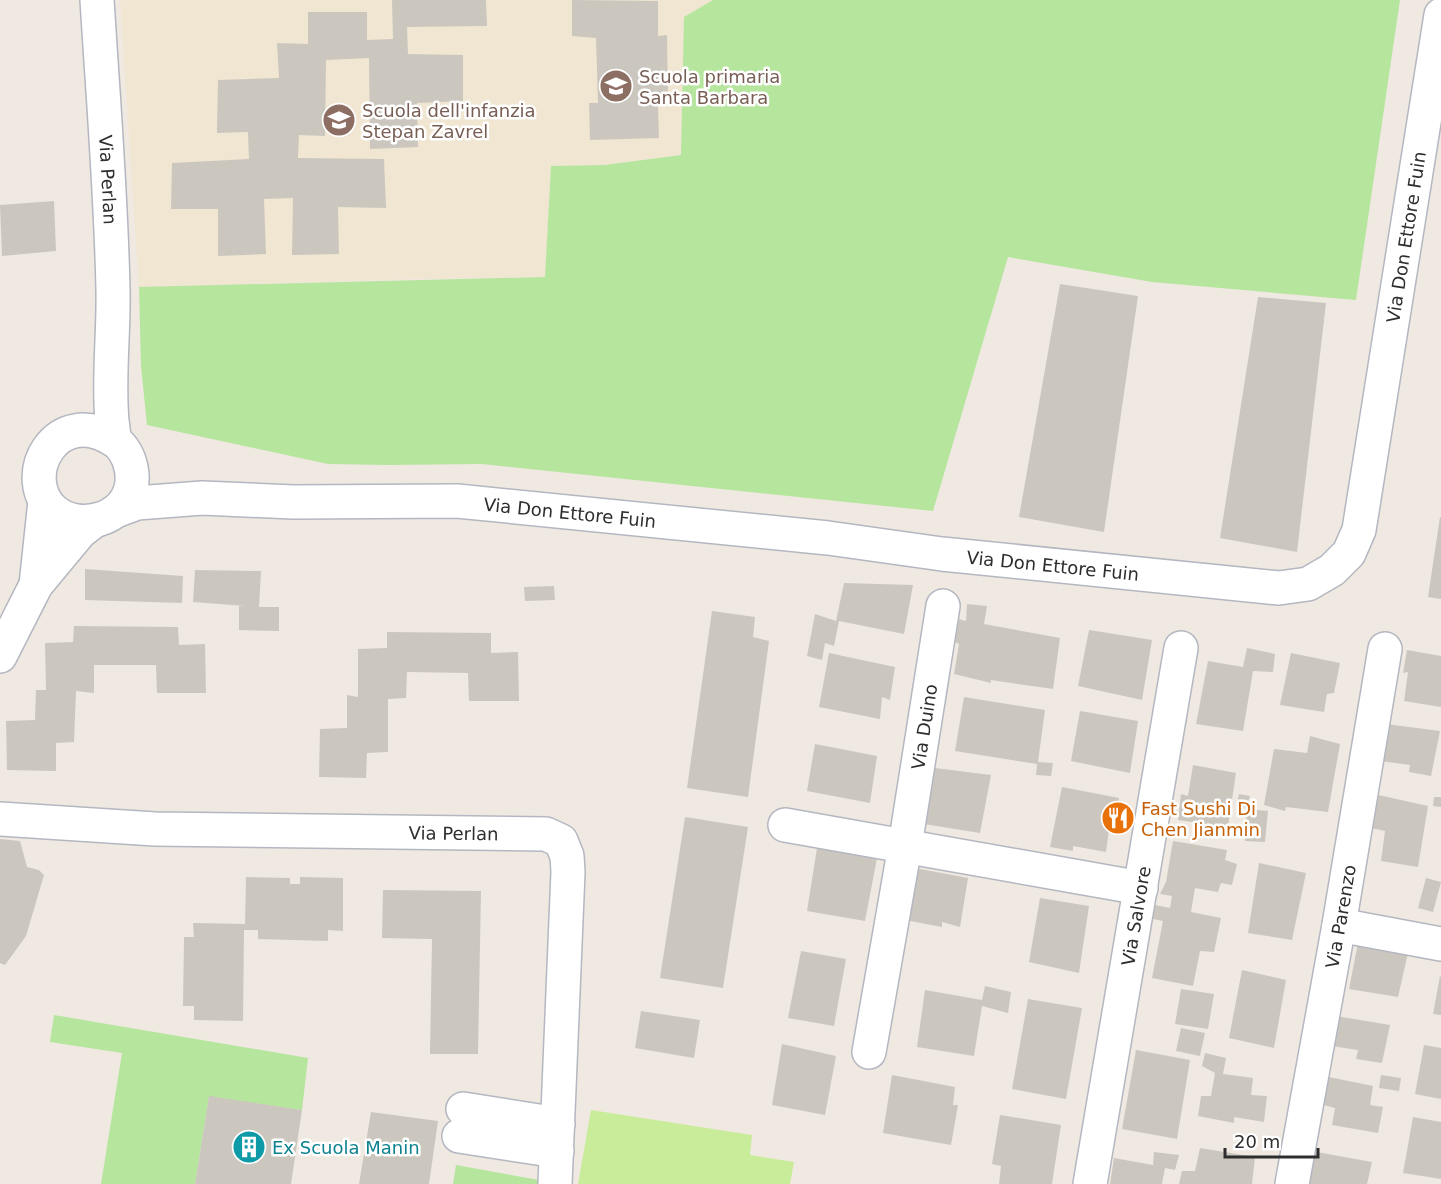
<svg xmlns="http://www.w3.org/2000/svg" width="1441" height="1184" viewBox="0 0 1441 1184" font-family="'DejaVu Sans',sans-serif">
<rect width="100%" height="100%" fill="#efe9e1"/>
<path fill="#f0e6d1" d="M120,0H713L684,18L681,155L605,165L551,166L545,277L417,279L139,287Z"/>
<g fill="#b6e59e">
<path d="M713,0H1400L1356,300L1152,282L1008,257L933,511L482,464L387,465L328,464L147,425L141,366L139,287L545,277L551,166L605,165L681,155L684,17Z"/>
<path d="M54,1015L308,1058L302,1110L209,1097L195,1184H101L122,1053L50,1042Z"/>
<path d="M456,1165L539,1180L538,1184H453Z"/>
</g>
<path fill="#c9ec9a" d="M591,1110L752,1135L750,1155L794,1162L790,1184H578Z"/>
<g fill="#cbc7bf">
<path d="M392,0H486L487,26L407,27L408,54L463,55V101L417,103L418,147L370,149L369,58L326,60L325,136L299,135L298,158L384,159L386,208L338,207L339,254L292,255L293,198L264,199L266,254L218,256V209H171L172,163L249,159L248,132L217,133L218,80L279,78L277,43L308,44V12H367V40L393,39Z"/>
<path d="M572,0L658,1V36L667,35L668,105H658L659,138L590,140L589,103H598L596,38L572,36Z"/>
<path d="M54,201L56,251L2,256L0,205Z"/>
<path d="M1060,284L1138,296L1104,532L1019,517Z"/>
<path d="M1258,297L1326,303L1297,552L1220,538Z"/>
<path d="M1440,517H1441V599L1428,597Z"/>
<path d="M85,569L183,576L182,603L85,600Z"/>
<path d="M195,570L261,571L259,607H279V631L239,630V606H245L193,602Z"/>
<path d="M844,583L913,585L904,634L839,621L834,646L825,643L822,660L807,656L815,614L836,621Z"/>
<path d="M554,586L555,600L525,601L524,587Z"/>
<path d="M967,604L987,606L984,624L1060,638L1053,689L991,680V683L954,674L959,644L955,642L959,619L966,621Z"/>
<path d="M712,611L755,617L753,637L769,641L748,797L687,788Z"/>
<path d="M74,626L178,627L179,645L205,644L206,693H157L156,665H94V693L76,691L74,742L56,743V771L7,770L6,721L35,720L36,690H46L45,643L73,642Z"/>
<path d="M1089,630L1152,640L1142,700L1078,686Z"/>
<path d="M387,632L491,633V653L518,652L519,701H469L468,673L407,672L406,698L388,699V752L367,753L366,778L319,777L320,729L347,728V695L358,697V649L387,648Z"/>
<path d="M1247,648L1275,654L1273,672L1253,671L1243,731L1196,724L1208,661L1243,667Z"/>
<path d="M1407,650L1441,656V707L1404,701L1408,672L1403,673Z"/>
<path d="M829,653L895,667L890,700L882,697L880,719L819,707Z"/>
<path d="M1291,653L1340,663L1334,693L1327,694L1324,712L1280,705Z"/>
<path d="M964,697L1045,710L1038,762L1053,763L1051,776L1036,775L1037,764L955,751Z"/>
<path d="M1080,711L1138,721L1130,773L1071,761Z"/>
<path d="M1386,724L1440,731L1431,776L1409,772L1410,765L1380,761Z"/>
<path d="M1310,736L1340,744L1328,812L1286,807L1285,811L1264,805L1274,749L1307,753Z"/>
<path d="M815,744L877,756L870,803L807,791Z"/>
<path d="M1193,765L1236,773L1228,827L1178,820L1181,794L1188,796Z"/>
<path d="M935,768L991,775L980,833L924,824Z"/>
<path d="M1062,787L1119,798L1116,824L1110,822L1106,852L1073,846V851L1050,847Z"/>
<path d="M1239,794L1250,796L1246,808L1237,804Z"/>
<path d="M1374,794L1428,806L1418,867L1381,861L1385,831L1367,827Z"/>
<path d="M1434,797H1441V807L1433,806Z"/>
<path d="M1247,809L1268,811L1265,842L1245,841Z"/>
<path d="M685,817L748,827L723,988L660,978Z"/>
<path d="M0,839L20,841L27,867L39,870L44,875L26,936L5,965L0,963Z"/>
<path d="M1173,841L1227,850L1225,860L1237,864L1232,885L1221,883L1218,892L1195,888L1191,912L1221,918L1214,952L1200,951L1193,986L1152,978L1163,921L1143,917L1145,903L1170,908L1172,896L1160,894L1166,882Z"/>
<path d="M817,848L877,858L865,921L807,911Z"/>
<path d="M1259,863L1306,873L1292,940L1248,933Z"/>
<path d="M915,868L968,878L960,927L942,922V927L910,921Z"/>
<path d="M246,877L290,878V884H300V877L343,878V931L328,930V941L258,939V930H244L243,1021L194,1020V1006H183L184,937H194L193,923L245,924Z"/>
<path d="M1426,878L1441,882L1433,912L1418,908Z"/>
<path d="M383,890L481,891L478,1054H430L432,939L382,938Z"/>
<path d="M1040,898L1089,906L1079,973L1029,962Z"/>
<path d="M1358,943L1408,953L1398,997L1349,989Z"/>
<path d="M801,951L846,959L834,1026L788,1018Z"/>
<path d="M1242,970L1286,980L1274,1048L1229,1038Z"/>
<path d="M1440,976L1441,977V1015L1433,1014Z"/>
<path d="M985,986L1011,992L1008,1013L982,1006L974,1056L917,1047L925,990L982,1000Z"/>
<path d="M1181,989L1214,994L1208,1029L1175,1024Z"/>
<path d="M1028,999L1082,1008L1066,1099L1012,1089Z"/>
<path d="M641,1011L700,1020L694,1058L635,1048Z"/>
<path d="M1336,1016L1390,1025L1382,1063L1356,1059L1358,1050L1331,1046Z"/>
<path d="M1181,1028L1205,1033L1200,1056L1176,1051Z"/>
<path d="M782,1044L836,1056L825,1115L772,1105Z"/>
<path d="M1424,1045L1441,1048V1099L1415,1094Z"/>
<path d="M1136,1050L1190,1060L1177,1139L1122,1129Z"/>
<path d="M1205,1053L1226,1058L1223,1074L1253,1078L1251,1095L1267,1096L1264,1122L1234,1117V1123L1198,1116L1201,1096H1211L1215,1073L1202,1066Z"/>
<path d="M892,1075L955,1087L953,1105H958L951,1145L883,1133Z"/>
<path d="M1381,1075L1401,1078L1399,1091L1379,1088Z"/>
<path d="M1324,1076L1373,1086L1370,1105L1383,1107L1378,1133L1332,1125L1335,1108L1320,1104Z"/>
<path d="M209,1096L302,1110L291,1184H195Z"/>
<path d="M371,1112L438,1121L429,1184H359Z"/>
<path d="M1000,1115L1061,1125L1052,1184H999L1001,1166L992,1164Z"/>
<path d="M1413,1117L1441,1122V1179L1403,1173Z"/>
<path d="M1200,1148L1255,1157L1252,1184H1179L1182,1171H1195Z"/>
<path d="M1311,1151L1372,1162L1367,1184H1305Z"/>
<path d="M1154,1152L1179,1155L1175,1170L1165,1168L1162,1184H1110L1114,1158L1153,1165Z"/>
</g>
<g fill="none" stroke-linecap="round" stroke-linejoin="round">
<defs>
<g id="minor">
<path id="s1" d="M97,0C103,96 111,193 113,290C114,334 108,377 112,421C113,426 113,434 115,439C117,443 121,446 123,449C131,460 134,476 131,488C123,520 79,532 54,511C16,478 56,402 115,441"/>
<path id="s2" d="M118,510L137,503L202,498L293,502L457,501L828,538L942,554L1279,588L1308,584L1332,570L1349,553L1359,530L1441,15"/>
<path d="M36,585L45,501"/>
<path d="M0,656L36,585L80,532L94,521"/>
<path id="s3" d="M0,819L155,829L546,834L561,841L567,856L568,872L555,1184"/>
<path d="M785,825L1141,888"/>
<path d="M1339,925L1441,944"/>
<path id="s4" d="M869,1052L905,846L943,606"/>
<path d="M463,1109L558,1124"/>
<path d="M459,1136L557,1151"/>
<path id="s5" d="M1090,1184L1181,648"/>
<path id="s6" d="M1292,1184L1339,925L1385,649"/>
</g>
</defs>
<use href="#minor" stroke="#b4b7c1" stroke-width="36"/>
<use href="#minor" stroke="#fff" stroke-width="33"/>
</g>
<defs>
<symbol id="school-disc" viewBox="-11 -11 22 22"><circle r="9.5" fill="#8d6e63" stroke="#fff"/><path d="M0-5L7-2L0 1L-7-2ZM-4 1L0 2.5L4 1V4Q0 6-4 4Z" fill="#fff"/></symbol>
<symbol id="restaurant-disc" viewBox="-11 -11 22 22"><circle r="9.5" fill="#e8710a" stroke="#fff"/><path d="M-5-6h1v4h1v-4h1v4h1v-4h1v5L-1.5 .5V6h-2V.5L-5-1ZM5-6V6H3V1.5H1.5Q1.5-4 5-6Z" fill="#fff"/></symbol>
<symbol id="building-disc" viewBox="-11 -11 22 22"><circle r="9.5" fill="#0f9aa8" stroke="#fff"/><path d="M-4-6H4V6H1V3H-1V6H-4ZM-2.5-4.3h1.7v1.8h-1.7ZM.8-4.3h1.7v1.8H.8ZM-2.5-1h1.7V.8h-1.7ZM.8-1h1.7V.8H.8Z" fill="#fff"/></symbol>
</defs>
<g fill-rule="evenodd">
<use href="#school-disc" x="597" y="67" width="38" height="38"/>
<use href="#school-disc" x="320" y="101" width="38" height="38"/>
<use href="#restaurant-disc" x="1099" y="799" width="38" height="38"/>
<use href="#building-disc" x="230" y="1128" width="38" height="38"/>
</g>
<g text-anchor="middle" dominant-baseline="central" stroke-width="5" stroke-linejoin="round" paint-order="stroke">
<g font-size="18" fill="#785e54" stroke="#fff" text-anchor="start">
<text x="639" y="76">Scuola primaria<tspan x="639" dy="21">Santa Barbara</tspan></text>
<text x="362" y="110">Scuola dell'infanzia<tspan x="362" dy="21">Stepan Zavrel</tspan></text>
</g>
<g font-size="18" fill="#2e2e2e" stroke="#fff">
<text stroke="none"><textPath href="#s1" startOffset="180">Via Perlan</textPath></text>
<text stroke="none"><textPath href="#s2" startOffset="1570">Via Don Ettore Fuin</textPath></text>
<text stroke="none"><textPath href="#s2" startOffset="454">Via Don Ettore Fuin</textPath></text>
<text stroke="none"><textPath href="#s2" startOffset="940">Via Don Ettore Fuin</textPath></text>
<text stroke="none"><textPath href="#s4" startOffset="330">Via Duino</textPath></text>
<text stroke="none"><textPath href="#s3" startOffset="454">Via Perlan</textPath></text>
<text stroke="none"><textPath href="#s5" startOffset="272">Via Salvore</textPath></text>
<text stroke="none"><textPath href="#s6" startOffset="272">Via Parenzo</textPath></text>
</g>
<g font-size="18" fill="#c56008" stroke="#fff" text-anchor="start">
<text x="1141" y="808">Fast Sushi Di<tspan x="1141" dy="21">Chen Jianmin</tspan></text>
</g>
<g font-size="18" fill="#0d838f" stroke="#fff" text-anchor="start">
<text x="272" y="1147">Ex Scuola Manin</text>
</g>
</g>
<path d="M1225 1148v9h93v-9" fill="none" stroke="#2e2e2e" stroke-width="3"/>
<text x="1234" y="1148" font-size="18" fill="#2e2e2e" stroke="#ffffff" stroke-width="4.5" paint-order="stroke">20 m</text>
</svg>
